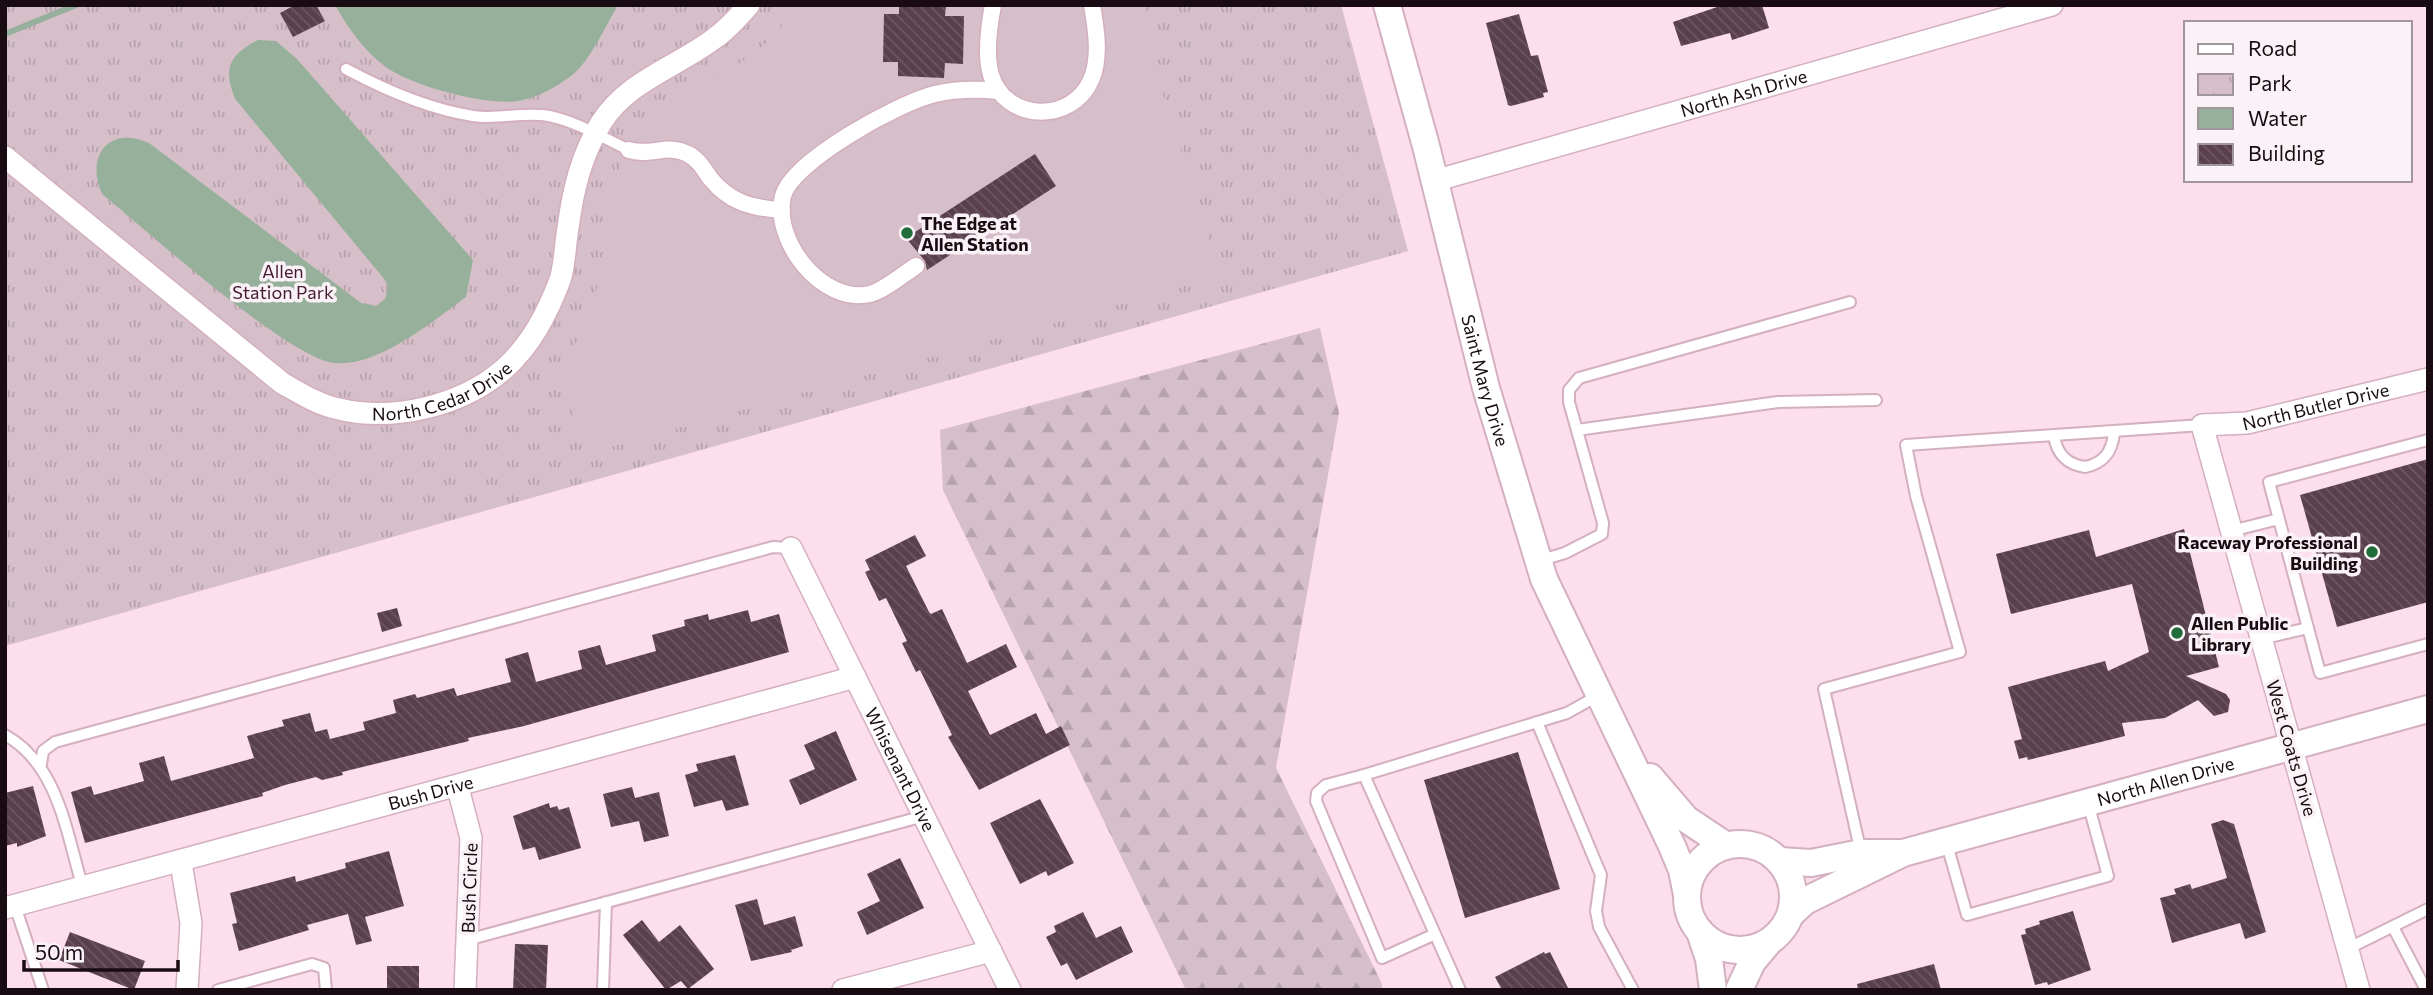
<svg xmlns="http://www.w3.org/2000/svg" width="2433" height="995" viewBox="0 0 2433 995" font-family="Commissioner,sans-serif">
<defs>
<pattern id="forest-firs" width="22" height="20" patternUnits="userSpaceOnUse" patternTransform="scale(1.75)"><rect width="22" height="20" fill="#d6bfc9"/><path d="M5 1l3.5 6h-7zM16 11l3.5 6h-7z" fill="#b7a3ac"/></pattern>
<pattern id="park-tufts" width="24" height="20" patternUnits="userSpaceOnUse" patternTransform="scale(1.75)"><rect width="24" height="20" fill="#d6bfc9"/><path d="M3 7l-1-3M5 7V3M7 7l1-3M15 17l-1-3M17 17v-4M19 17l1-3" fill="none" stroke="#b7a3ac"/></pattern>
<pattern id="building-back-hatch" width="6" height="6" patternUnits="userSpaceOnUse" patternTransform="scale(1.75)"><rect width="6" height="6" fill="#59404c"/><path d="M-1 5l2 2M0 0l6 6M5-1l2 2" fill="none" stroke="#6c5862"/></pattern>
</defs>
<rect width="100%" height="100%" fill="#fcdeec"/>
<path fill="url(#forest-firs)" d="M1320,328L1339,413L1276,768L1382,984V990H1186L943,490L940,430Z"/>
<path fill="url(#park-tufts)" d="M5,5H1341L1408,251L5,646Z"/>
<path fill="#d6bfc9" d="M795,5H1142L1152,16L1153,63L1221,276L589,453L556,373C566,357 579,340 586,323C595,301 601,272 605,250C610,213 609,180 631,147C672,86 761,73 795,5Z"/>
<g fill="#96b09c">
<path d="M335,5H618C606,25 589,63 571,76C556,87 537,98 518,101C487,106 411,86 386,67C364,51 348,28 335,5Z"/>
<path d="M258,40L276,41L297,59L473,260L466,297C433,321 377,368 334,363C288,358 145,229 102,194C85,156 109,125 149,143L361,303L376,306L385,299L388,287L385,280L236,100C222,69 229,55 258,40Z"/>
</g>
<g fill="none" stroke-linecap="round" stroke-linejoin="round">
<path stroke="#96b09c" stroke-width="6" d="M5,34L76,5"/>
</g>
<g fill="url(#building-back-hatch)">
<path d="M295,5H316L325,21L293,37L280,13Z"/>
<path d="M899,5H946L945,16H964L963,64L945,63L944,78L898,76V62H883L884,14H899Z"/>
<path d="M1723,5H1762L1769,28L1732,40L1730,33L1681,46L1673,22Z"/>
<path d="M1519,14L1531,56L1538,55L1548,92L1543,93L1544,97L1511,106L1508,105L1486,23Z"/>
<path d="M1035,154L1056,186L927,270L925,261L906,238Z"/>
<path d="M2428,459V602L2337,627L2300,495Z"/>
<path d="M2184,529L2219,667L2186,676L2226,694L2230,700L2228,712L2214,716L2198,700L2165,718L2122,723L2125,736L2028,760L2027,757L2019,759L2014,741L2022,739L2008,687L2105,661L2108,671L2149,652L2132,584L2011,614L1996,554L2089,530L2096,557Z"/>
<path d="M915,535L926,556L906,566L929,612L931,614L942,609L967,663L1006,644L1017,667L968,691L990,735L1036,713L1046,734L1061,726L1070,745L979,790L948,737L952,735L920,670L916,672L902,643L907,641L886,598L879,601L865,572L870,570L865,560Z"/>
<path d="M397,608L402,626L382,632L377,613Z"/>
<path d="M748,610L751,622L779,614L789,652L524,726L468,738L469,741L342,772L343,775L322,780L316,777L285,785L262,793L263,796L85,843L71,792L91,786L94,795L144,781L139,763L164,756L171,781L254,758L247,736L284,726L282,720L310,713L315,732L327,729L330,739L365,730L363,722L396,713L393,700L415,694L417,698L454,688L457,696L511,682L505,659L528,652L536,682L582,669L578,651L600,645L606,665L656,651L652,635L685,626L684,620L708,614L709,620Z"/>
<path d="M836,731L857,780L800,805L789,780L815,769L804,745Z"/>
<path d="M1518,752L1560,889L1465,918L1424,780Z"/>
<path d="M735,755L749,805L726,811L722,800L694,807L685,775L698,771L696,764Z"/>
<path d="M33,786L46,836L17,847V843L5,846V793Z"/>
<path d="M632,787L635,798L659,792L669,836L644,842L639,821L611,827L603,794Z"/>
<path d="M1040,799L1074,863L1048,876L1046,871L1020,884L990,823Z"/>
<path d="M549,803L550,808L557,806L559,810L569,807L581,848L539,860L535,847L523,850L513,816Z"/>
<path d="M2223,820L2234,824L2266,932L2245,939L2240,923L2172,943L2160,898L2176,894L2174,889L2190,884L2192,889L2227,878L2211,824Z"/>
<path d="M389,851L404,906L365,917L372,941L356,945L348,914L307,925L309,930L239,951L232,924L237,923L230,893L295,876L296,882L346,868L345,863Z"/>
<path d="M900,858L924,908L867,935L857,912L880,901L867,874Z"/>
<path d="M757,899L764,925L795,916L803,946L791,950L792,952L751,961L735,905Z"/>
<path d="M2073,911L2091,970L2048,985L2047,982L2035,985L2021,935L2026,934L2025,929L2040,924L2039,921Z"/>
<path d="M1083,912L1096,938L1121,926L1133,952L1076,980L1067,963L1061,966L1046,937L1056,932L1054,926Z"/>
<path d="M642,920L659,942L680,925L714,969L688,989L681,981L666,990L623,935Z"/>
<path d="M70,932L145,961L134,990L59,960Z"/>
<path d="M515,944L548,945L546,990H513Z"/>
<path d="M1544,952L1545,954L1550,952L1569,990H1502L1495,977Z"/>
<path d="M1934,964L1941,990H1858L1857,984Z"/>
<rect x="387" y="966" width="32" height="24"/>
</g>
<g fill="none" stroke-linecap="round" stroke-linejoin="round">
<defs>
<g id="service">
<path d="M346,69C385,90 429,109 473,116C498,120 525,111 549,116C578,122 603,138 629,150"/>
<path d="M1577,430L1778,402L1876,400"/>
<path d="M2054,436C2057,454 2066,464 2085,467C2104,463 2112,452 2114,433"/>
<path d="M2428,440L2269,482L2320,673L2428,644"/>
<path d="M2231,531L2279,519"/>
<path d="M1538,561L1565,553L1602,534L1603,523L1569,402V390L1579,378L1850,302"/>
<path d="M2261,639L2308,628"/>
<path d="M1537,722L1601,875L1596,911L1599,927L1633,990"/>
<path d="M5,735C59,765 66,833 83,888"/>
<path d="M41,764L43,751L55,742L773,547L791,548"/>
<path d="M1364,775L1326,785L1317,793L1316,801L1382,958L1433,935"/>
<path d="M1946,841L1967,915L2108,876L2088,803"/>
<path d="M1861,853L1824,689L1960,652L1916,496L1906,445L2202,425"/>
<path d="M15,906L43,990"/>
<path d="M2393,927L2426,990"/>
<path d="M467,940L924,816"/>
<path d="M2347,949L2428,909"/>
<path d="M218,990L312,964L324,968L326,990"/>
<path d="M603,990L606,902"/>
<path d="M1460,990L1364,775L1567,713L1599,695"/>
</g>
<g id="pedestrian">
<path d="M993,5C989,26 985,55 991,75C1005,122 1072,124 1091,80C1101,58 1096,28 1092,5"/>
<path d="M629,150C650,157 668,143 688,154C698,159 704,169 710,178C730,203 752,208 782,210"/>
<path d="M916,266C902,275 885,290 870,294C822,305 772,240 783,196C792,161 900,102 935,94C956,89 978,89 999,91"/>
</g>
<g id="minor">
<path id="s1" d="M5,157L282,383C300,393 318,405 339,409C393,422 462,406 504,369C531,345 547,314 560,280C565,264 565,245 568,228C573,190 581,156 601,123C627,81 677,67 715,38C728,29 738,17 749,5"/>
<path id="s2" d="M1434,181L2052,5"/>
<path id="s3" d="M791,548L1010,990"/>
<path d="M458,788L471,838L465,990"/>
<path d="M181,863L191,923L187,990"/>
<path id="s4" d="M5,908L855,677"/>
<path d="M843,990L991,951"/>
<path id="s5" d="M2359,990L2202,425L2247,423L2428,379"/>
</g>
<g id="tertiary">
<path id="s6" d="M1387,5L1426,146L1486,388L1544,579L1672,846L1682,870L1687,895"/>
<path d="M1650,777L1686,819L1725,845"/>
<circle cx="1740" cy="897" r="53"/>
<path d="M1780,861L1811,863L1861,853H1898"/>
<path id="s7" d="M1792,913L1805,901L1903,853L2428,709"/>
<path d="M1700,932L1709,959L1713,990"/>
<path d="M1739,990L1752,962L1768,943"/>
</g>
</defs>
<use href="#service" stroke="#d4afc0" stroke-width="14"/>
<use href="#pedestrian" stroke="#d4afc0" stroke-width="19"/>
<use href="#minor" stroke="#d4afc0" stroke-width="24"/>
<use href="#tertiary" stroke="#d4afc0" stroke-width="30"/>
<use href="#service" stroke="#fff" stroke-width="10"/>
<use href="#pedestrian" stroke="#fff" stroke-width="16"/>
<use href="#minor" stroke="#fff" stroke-width="21"/>
<use href="#tertiary" stroke="#fff" stroke-width="26"/>
</g>
<g fill="#206c3b" stroke="#faf2f6" stroke-width="2.5">
<circle cx="907" cy="233" r="7"/>
<circle cx="2372" cy="552" r="7"/>
<circle cx="2177" cy="633" r="7"/>
</g>
<g text-anchor="middle" dominant-baseline="central" stroke-width="7" stroke-linejoin="round" paint-order="stroke">
<g font-size="18" fill="#180c12" stroke="#faf2f6">
<text stroke="none"><textPath href="#s2" startOffset="322">North Ash Drive</textPath></text>
<text stroke="none"><textPath href="#s6" startOffset="388">Saint Mary Drive</textPath></text>
<text stroke="none"><textPath href="#s1" startOffset="528">North Cedar Drive</textPath></text>
<text stroke="none"><textPath href="#s5" startOffset="702">North Butler Drive</textPath></text>
<text transform="translate(2292 748) rotate(74)">West Coats Drive</text>
<text stroke="none"><textPath href="#s3" startOffset="247">Whisenant Drive</textPath></text>
<text stroke="none"><textPath href="#s7" startOffset="399">North Allen Drive</textPath></text>
<text stroke="none"><textPath href="#s4" startOffset="441">Bush Drive</textPath></text>
<text transform="translate(469 888) rotate(-88)">Bush Circle</text>
</g>
<g font-size="18" font-weight="bold" fill="#180c12" stroke="#faf2f6" text-anchor="start">
<text x="921" y="223">The Edge at<tspan x="921" dy="21">Allen Station</tspan></text>
<text x="2358" y="542" text-anchor="end">Raceway Professional<tspan x="2358" dy="21">Building</tspan></text>
<text x="2191" y="623">Allen Public<tspan x="2191" dy="21">Library</tspan></text>
</g>
<g font-size="18" fill="#441b31" stroke="#faf2f6">
<text x="283" y="271">Allen<tspan x="283" dy="21">Station Park</tspan></text>
</g>
</g>
<rect width="2433" height="995" fill="none" stroke="#180c12" stroke-width="14"/>
<rect x="2184" y="21" width="228" height="161" fill="#faf2f6" stroke="#a0969b" stroke-width="2"/>
<rect x="2198" y="44" width="35" height="10" fill="#ffffff" stroke="#a0969b" stroke-width="2"/>
<text x="2248" y="56" font-size="21" fill="#180c12">Road</text>
<rect x="2198" y="74" width="35" height="21" fill="url(#park-tufts)" stroke="#a0969b" stroke-width="2"/>
<text x="2248" y="91" font-size="21" fill="#180c12">Park</text>
<rect x="2198" y="108" width="35" height="21" fill="#96b09c" stroke="#a0969b" stroke-width="2"/>
<text x="2248" y="126" font-size="21" fill="#180c12">Water</text>
<rect x="2198" y="144" width="35" height="21" fill="url(#building-back-hatch)" stroke="#a0969b" stroke-width="2"/>
<text x="2248" y="161" font-size="21" fill="#180c12">Building</text>
<path d="M24 960v10h154v-10" fill="none" stroke="#180c12" stroke-width="3.5"/>
<text x="35" y="960" font-size="21" fill="#180c12" stroke="#faf2f6" stroke-width="5" paint-order="stroke">50 m</text>
</svg>
